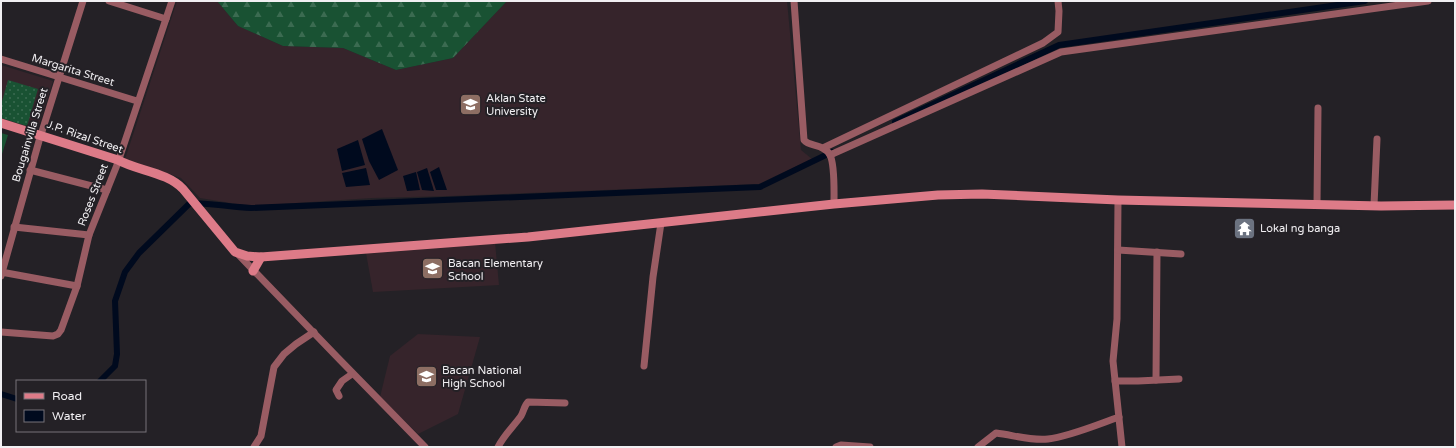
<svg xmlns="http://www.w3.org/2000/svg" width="1456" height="448" viewBox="0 0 1456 448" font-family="'Varela Round',sans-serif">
<defs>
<pattern id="grass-dots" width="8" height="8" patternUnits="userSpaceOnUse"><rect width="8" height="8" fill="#195233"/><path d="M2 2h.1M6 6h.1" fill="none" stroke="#3b6b51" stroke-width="1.8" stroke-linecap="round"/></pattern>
<pattern id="forest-firs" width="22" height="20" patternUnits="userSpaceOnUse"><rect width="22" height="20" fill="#195233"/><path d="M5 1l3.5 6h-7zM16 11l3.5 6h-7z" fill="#3b6b51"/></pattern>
</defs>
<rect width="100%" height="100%" fill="#242126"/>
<g fill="#36242b">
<path d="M177,1H217L238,26L283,46L343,48L396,70L453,58L507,1H787L801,150L812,159L759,184L449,196L372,198L249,206L200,198L181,178L125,159Z"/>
<path d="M1,65L53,81L37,131L1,120Z"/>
<path d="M495,242L499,285L373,292L366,253Z"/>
<path d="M418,334L480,337L458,414L418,434L380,397L390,356Z"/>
</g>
<path fill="url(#grass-dots)" d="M8,80L38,89L27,126L1,118V105Z"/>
<path fill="url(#forest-firs)" d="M217,1H507L453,58L396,70L343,48L283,46L238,26Z"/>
<path fill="#195233" d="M1,133L8,135L2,154H1Z"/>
<g fill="#000a1e">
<path d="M382,129L398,170L379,180L369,161L362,139Z"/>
<path d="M358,140L365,165L342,171L337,149Z"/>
<path d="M439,167L447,190H436L430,172Z"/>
<path d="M366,168L370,185L346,187L342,173Z"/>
<path d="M427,168L434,191L422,190L417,172Z"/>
<path d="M416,172L420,190L407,191L403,176Z"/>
</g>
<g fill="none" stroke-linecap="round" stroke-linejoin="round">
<g stroke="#000a1e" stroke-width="6">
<path d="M895,122L1059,45L1365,1"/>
<path d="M100,381L115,366L117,354L115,301L125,272L139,253L190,203C210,203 230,207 251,208L760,187L832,152"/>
<path d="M1,394L17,399"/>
</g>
<g stroke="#995c63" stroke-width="7">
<path d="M109,1L166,19"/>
<path d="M794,1L804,140C809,146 817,144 824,149C826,150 829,153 830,155C835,165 834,192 834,204"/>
<path d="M1,59L137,101"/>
<path d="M823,148L1043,43L1058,32L1059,11L1058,1"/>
<path d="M830,155L1061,52L1428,1"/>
<path d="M30,170L107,190"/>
<path d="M1118,200L1117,319L1113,361L1122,447"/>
<path d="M1317,204L1318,108"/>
<path d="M1374,205L1377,139"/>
<path d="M14,227L89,235"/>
<path d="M1118,250L1181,254"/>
<path d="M237,253C299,318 362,383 425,447"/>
<path d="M1,272L77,286"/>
<path d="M1,276L39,141L83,1"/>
<path d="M1,332L53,336L58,334L61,330L77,286L89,235L117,165L172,1"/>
<path d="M644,366L653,277L661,223"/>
<path d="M1156,380L1157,252"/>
<path d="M1115,381H1138L1179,379"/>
<path d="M339,396L336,390L342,381L352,374"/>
<path d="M254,447L261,436L274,367L284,354L296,344L314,332"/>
<path d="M498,447C504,435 513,427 521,416C524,411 524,406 528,402L565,403"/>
<path d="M836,447L841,445L870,447"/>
<path d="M978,447L996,433C1013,435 1031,441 1048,439C1068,437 1099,424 1119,417"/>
</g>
<g stroke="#dd7b88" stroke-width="9">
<path d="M1,123L118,160C138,171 167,172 183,189L235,252L247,256L261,257L528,237L834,204L938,195L982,194L1118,200L1248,203L1381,206L1455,205"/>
<path d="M253,271L261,257"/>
</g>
</g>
<defs>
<symbol id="university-square" viewBox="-11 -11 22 22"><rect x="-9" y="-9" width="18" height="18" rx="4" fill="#8d6e63" stroke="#242126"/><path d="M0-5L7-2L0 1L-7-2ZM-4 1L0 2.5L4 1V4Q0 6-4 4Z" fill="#fff"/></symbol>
<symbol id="temple-square" viewBox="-11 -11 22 22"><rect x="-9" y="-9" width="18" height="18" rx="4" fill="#6b7280" stroke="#242126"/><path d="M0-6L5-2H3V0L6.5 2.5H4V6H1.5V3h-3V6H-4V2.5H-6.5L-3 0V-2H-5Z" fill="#fff"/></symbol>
<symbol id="school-square" viewBox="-11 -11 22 22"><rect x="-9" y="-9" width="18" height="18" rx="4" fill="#8d6e63" stroke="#242126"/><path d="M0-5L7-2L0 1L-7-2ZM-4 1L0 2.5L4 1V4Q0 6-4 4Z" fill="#fff"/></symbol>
</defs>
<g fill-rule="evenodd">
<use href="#university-square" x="458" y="92" width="25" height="25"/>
<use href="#temple-square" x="1232" y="216" width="25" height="25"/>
<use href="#school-square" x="420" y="256" width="25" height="25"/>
<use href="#school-square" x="414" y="364" width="25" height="25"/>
</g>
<g text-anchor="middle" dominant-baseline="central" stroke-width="4" stroke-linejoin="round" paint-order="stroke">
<g font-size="11" fill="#f1eff2" stroke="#242126">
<text transform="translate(73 70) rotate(17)">Margarita Street</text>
<text transform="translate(30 135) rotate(-73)">Bougainvilla Street</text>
<text transform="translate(85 137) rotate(19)">J.P. Rizal Street</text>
<text transform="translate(93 195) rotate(-69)">Roses Street</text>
</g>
<g font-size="11" fill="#f1eff2" stroke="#242126" text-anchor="start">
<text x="486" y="98">Aklan State<tspan x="486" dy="13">University</tspan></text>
<text x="1260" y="228">Lokal ng banga</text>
<text x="448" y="263">Bacan Elementary<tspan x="448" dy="13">School</tspan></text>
<text x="442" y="370">Bacan National<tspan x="442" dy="13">High School</tspan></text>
</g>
</g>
<rect width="1456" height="448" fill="none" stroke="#f1eff2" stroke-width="4"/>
<rect x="16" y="380" width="130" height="52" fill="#242126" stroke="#767378"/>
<rect x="24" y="393" width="20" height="6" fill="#dd7b88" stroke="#767378"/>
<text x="52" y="400" font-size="12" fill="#f1eff2">Road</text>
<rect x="24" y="410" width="20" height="12" fill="#000a1e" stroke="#767378"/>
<text x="52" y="420" font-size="12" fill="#f1eff2">Water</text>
</svg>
